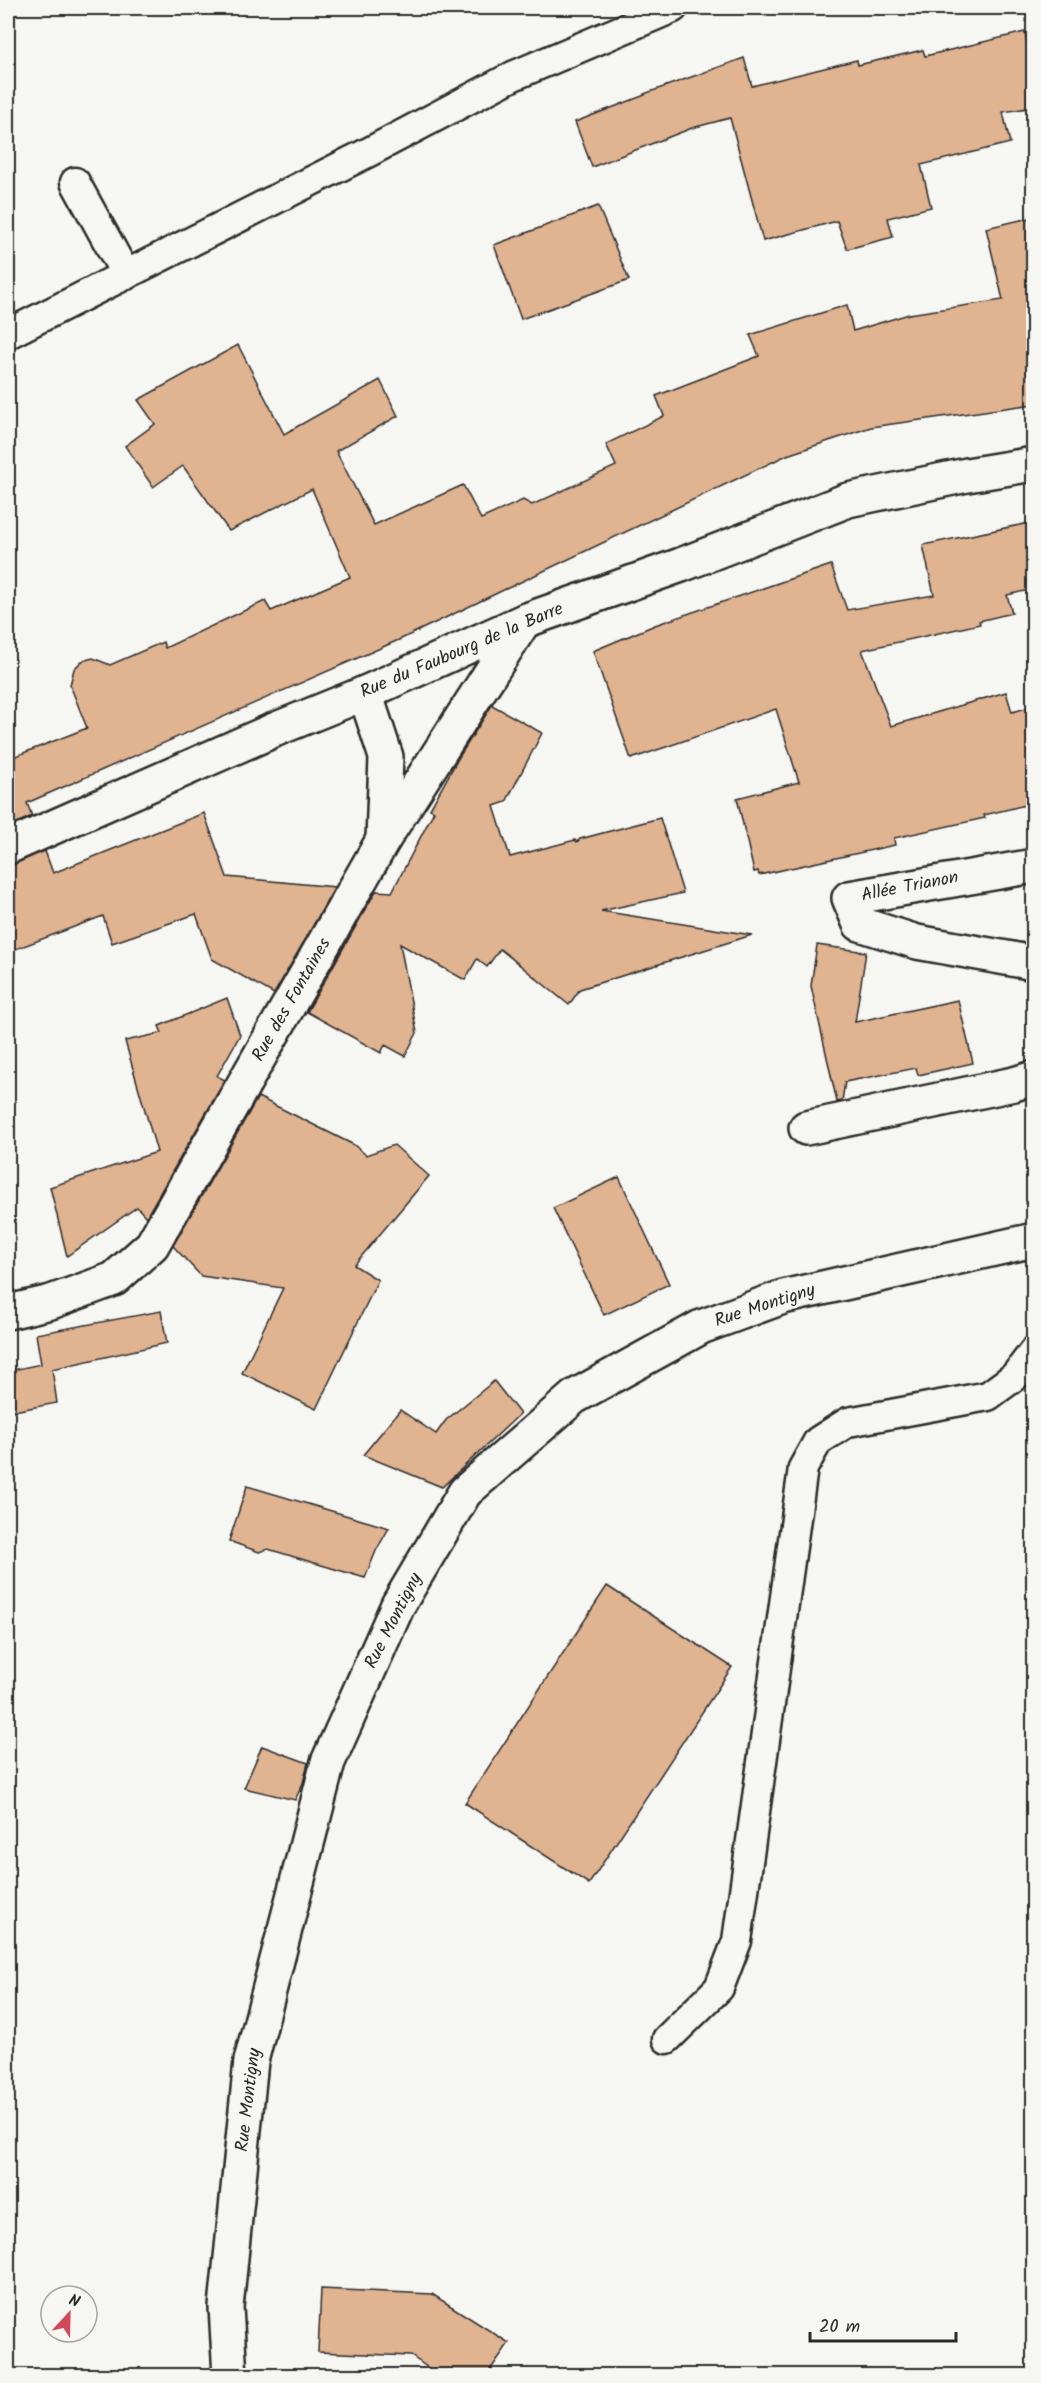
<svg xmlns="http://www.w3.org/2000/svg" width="1041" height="2383" viewBox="0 0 1041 2383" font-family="Kalam,sans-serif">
<rect width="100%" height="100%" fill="#f6f6f2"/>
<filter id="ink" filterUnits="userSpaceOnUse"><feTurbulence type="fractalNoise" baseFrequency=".0167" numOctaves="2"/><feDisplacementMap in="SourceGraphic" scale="12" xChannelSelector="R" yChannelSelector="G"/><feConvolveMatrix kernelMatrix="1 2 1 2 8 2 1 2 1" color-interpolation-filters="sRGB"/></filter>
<g filter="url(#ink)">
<g fill="#e0b391" stroke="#2b2b2b" stroke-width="1.5">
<path d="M1025,32L1034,84V107L1003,112L1010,143L921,165L931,207L888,218L893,237L847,249L837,221L763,241L730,118L692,128L592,167L575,122L645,95L644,94L744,58L752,86L857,60L858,65L923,50L925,56Z"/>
<path d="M598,206L629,280L521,319L494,245Z"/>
<path d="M1034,217V404L871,427L787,455L401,639L27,803L32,816L8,827V759L87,728L70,685L74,669L82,661L93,658L110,665L163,642L165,648L265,601L271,611L350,577L312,489L229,531L183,466L153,487L125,446L155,424L138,400L238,345L284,434L380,380L398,416L336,451L374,525L463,485L481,519L523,500L532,505L616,466L606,444L664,416L656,396L759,356L750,335L847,305L853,331L909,314L1003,300L986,228Z"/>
<path d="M1034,522V589L1007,595L1012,613L979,621L980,624L862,650L891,726L1006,692L1012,712L1034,706V803L984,815L985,818L894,838L895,845L759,875L758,871L754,872L737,798L799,782L776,709L631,759L593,651L655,625L831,565L847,610L934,595L923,545Z"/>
<path d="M492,705L542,733L506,802L494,806L510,857L575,840L577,842L580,839L660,818L683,893L601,911L752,935L580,989L569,1005L500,949L487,967L477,959L465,980L400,944L417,1033L405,1056L385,1045L381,1053L307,1012L376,891L392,892L434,811L430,809L459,757Z"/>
<path d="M204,813L227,877L335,887L274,994L212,959L196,914L112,943L103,916L8,952V865L45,851L53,873Z"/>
<path d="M817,945L866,952L855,1022L958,1000L973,1063L918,1075L916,1068L845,1082L842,1101L837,1102L811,986Z"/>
<path d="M227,998L240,1035L217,1076L225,1080L146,1217L137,1207L67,1256L50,1187L157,1152L125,1041L162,1033L159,1026Z"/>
<path d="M258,1097L354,1145L366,1155L394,1145L429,1176L354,1265L378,1280L316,1409L242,1373L283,1288L201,1276L173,1246Z"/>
<path d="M619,1177L669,1284L604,1315L553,1208Z"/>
<path d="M161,1311L167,1343L52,1369L57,1403L8,1412V1371L41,1364L36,1334Z"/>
<path d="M494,1381L520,1414L442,1487L363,1455L400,1410L436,1434L446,1420Z"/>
<path d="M247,1486L389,1528L376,1551L365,1578L268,1549L259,1552L229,1541Z"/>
<path d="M607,1586L732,1667L589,1884L465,1803Z"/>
<path d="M262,1746L308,1763L303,1783L295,1800L244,1788Z"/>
<path d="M321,2289L432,2294L509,2343L486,2376H440L411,2356L318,2352Z"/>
</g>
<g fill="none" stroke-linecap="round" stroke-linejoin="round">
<defs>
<g id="service">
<path d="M75,182L126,275"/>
<path d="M8,334L369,152L513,76L673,8"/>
<path d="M667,2039L719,1988L737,1941L803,1468L818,1441L848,1422L988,1396L1015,1376L1034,1351"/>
</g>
<g id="minor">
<path d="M365,693L386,757L383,840"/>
<path d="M1034,866L849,898L860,924L917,942L1034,963"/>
<path d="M806,1128L1014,1084L1034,1078"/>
<path d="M8,1312L51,1302L114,1279L152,1245L383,840L524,621"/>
<path d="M230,2376L226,2307L251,2061L328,1762L398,1605L465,1492L574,1397L701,1327L783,1297L1034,1240"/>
</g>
<path id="secondary" d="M8,847L274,730L365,693L524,621L681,565L848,500L967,475L1034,464"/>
</defs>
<use href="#service" stroke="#2b2b2b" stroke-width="33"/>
<use href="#minor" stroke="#2b2b2b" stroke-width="38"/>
<use href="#secondary" stroke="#2b2b2b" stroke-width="38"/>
<use href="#service" stroke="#f6f6f2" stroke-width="28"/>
<use href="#minor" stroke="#f6f6f2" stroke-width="33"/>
<use href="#secondary" stroke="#f6f6f2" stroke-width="33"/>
</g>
</g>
<g text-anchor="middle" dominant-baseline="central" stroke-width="5" stroke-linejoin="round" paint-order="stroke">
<g font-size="18" fill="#2b2b2b" stroke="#f6f6f2">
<text transform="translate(462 651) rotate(-23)">Rue du Faubourg de la Barre</text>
<text transform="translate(910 887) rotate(-11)">Allée Trianon</text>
<text transform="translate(292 1000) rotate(-60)">Rue des Fontaines</text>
<text transform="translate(765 1306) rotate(-18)">Rue Montigny</text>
<text transform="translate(394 1621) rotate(-63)">Rue Montigny</text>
<text transform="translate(249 2100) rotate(-83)">Rue Montigny</text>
</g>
</g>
<rect width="1041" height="2383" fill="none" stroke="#f6f6f2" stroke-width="30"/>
<rect x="15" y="15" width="1011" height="2353" fill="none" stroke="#2b2b2b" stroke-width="2" filter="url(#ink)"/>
<g transform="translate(69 2314) rotate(22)"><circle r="28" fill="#f6f6f2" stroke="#a5a5a2" stroke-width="1.5"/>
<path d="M0-4.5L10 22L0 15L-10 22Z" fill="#d1495b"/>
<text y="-9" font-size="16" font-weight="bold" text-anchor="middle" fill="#2b2b2b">N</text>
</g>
<path d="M810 2332v9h146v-9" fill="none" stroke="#2b2b2b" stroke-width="3"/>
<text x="819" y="2332" font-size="18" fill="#2b2b2b" stroke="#f6f6f2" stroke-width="4.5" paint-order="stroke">20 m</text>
</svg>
